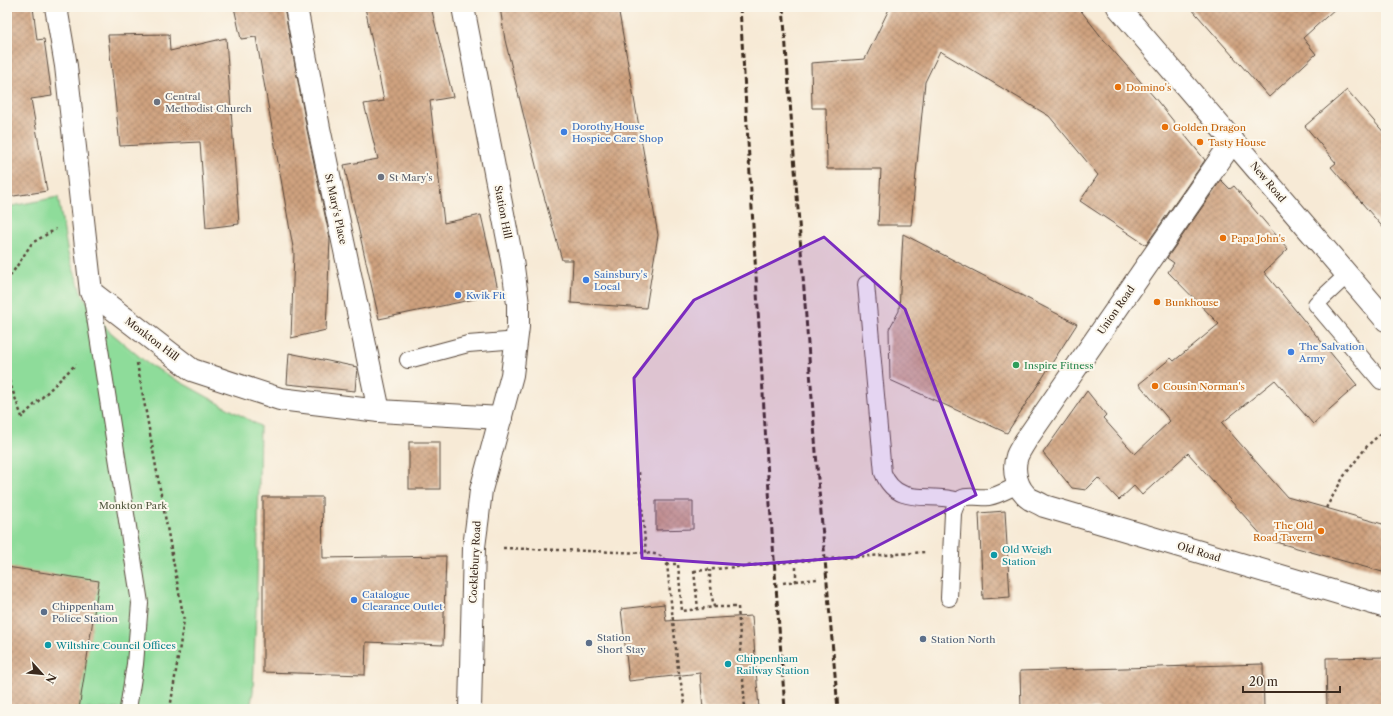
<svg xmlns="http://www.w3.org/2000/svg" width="1393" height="716" viewBox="0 0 1393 716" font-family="'Libre Caslon Text',serif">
<defs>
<pattern id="building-cross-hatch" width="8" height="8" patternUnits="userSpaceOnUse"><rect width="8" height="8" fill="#cfa27f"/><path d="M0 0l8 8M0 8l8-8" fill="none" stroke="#a98467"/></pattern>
</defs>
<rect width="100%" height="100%" fill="#fbf7ec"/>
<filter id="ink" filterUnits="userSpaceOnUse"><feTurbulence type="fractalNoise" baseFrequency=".025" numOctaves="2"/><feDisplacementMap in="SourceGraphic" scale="8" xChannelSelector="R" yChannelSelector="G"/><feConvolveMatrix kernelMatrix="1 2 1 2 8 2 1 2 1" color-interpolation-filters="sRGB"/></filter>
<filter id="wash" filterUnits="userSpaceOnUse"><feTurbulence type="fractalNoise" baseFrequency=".012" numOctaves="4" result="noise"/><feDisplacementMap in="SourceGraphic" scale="16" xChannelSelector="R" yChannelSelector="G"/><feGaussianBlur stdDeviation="0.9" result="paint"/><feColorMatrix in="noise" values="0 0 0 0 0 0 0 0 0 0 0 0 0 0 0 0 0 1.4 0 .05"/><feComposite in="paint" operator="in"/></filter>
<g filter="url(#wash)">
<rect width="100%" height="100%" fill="#f7ead6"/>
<path fill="#8edc9a" stroke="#64835c" d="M58,197L68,254L82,294L108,330L148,364L260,426L257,583L253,692L250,709H7V207Z"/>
<g id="blocks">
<g fill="url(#building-cross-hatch)">
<path d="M7,7H33L37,40L44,39L52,96L31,99L47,191L7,197Z"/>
<path d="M234,7H284L307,130L330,239L326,330L291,338L294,253L256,37L241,39Z"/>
<path d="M365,7H431L453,97L430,101L444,223L481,215L499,294L379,319L344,165L378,159L364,104L384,101Z"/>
<path d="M500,7H618L658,235L646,308L571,303L573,260H562L540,182L505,40Z"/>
<path d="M890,7H1078L1103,39L1154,97L1205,160L1146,245L1080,201L1098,175L1049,116L940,51L925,82L911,225H878L881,169H827L826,108H812L811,63L865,59Z"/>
<path d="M1190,7H1337L1303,38L1316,54L1269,97Z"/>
<path d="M169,34L170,51L226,38L239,224L206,228L200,142L120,146L108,35Z"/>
<path d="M1347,90L1386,135V231L1331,167L1336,163L1305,126Z"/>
<path d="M1221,180L1230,189L1234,186L1288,249L1264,272L1357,385L1313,424L1275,380L1222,423L1287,497L1386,525V573L1265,539L1188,453L1142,495L1134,486L1119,500L1098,478L1086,490L1072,488L1043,453L1087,391L1106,415L1103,418L1135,454L1170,421L1139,384L1171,358L1174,361L1219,324L1168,272L1174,263L1167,258Z"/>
<path d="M903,234L1077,324L1007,433L890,380L889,329L899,311Z"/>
<path d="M289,353L357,367L355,391L287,384Z"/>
<rect x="409" y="442" width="31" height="47"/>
<path d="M263,497H322L323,558L446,556L443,645L366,642L365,675L263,672Z"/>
<path d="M656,501H693V529L656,530Z"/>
<path d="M1005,511L1010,597L983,599L979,513Z"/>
<path d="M7,567L99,581L79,709H7Z"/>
<path d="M664,604L666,621L752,616L759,709H703L700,673L629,681L621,609Z"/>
<path d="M1386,657V709H1327L1326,658Z"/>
<path d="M1263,664L1264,709H1021L1020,671Z"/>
</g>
</g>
</g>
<g filter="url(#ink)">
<use href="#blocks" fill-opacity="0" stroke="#57473a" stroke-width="1"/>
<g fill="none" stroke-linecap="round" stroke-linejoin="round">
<defs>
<g id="service">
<path d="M1347,275L1316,304L1381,381L1386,376"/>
<path d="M866,284L883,473C898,509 932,491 958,501"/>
<path d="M91,292L140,603L135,664L128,709"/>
<path d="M408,360L468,344L517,340"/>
<path d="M949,598L953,513C960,489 970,499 989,497C999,495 1009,489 1018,485"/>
</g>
<g id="minor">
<path d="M56,7L66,66L91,292L192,370L280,399L379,411L501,418"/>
<path d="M296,7L319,128L379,411"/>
<path d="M1233,141L1026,440C1023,445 1019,451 1017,456C1012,471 1017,490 1030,499C1034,501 1039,503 1044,506L1386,607"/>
</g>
<path id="tertiary" d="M463,7L512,260L518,304V327L512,375L481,490L478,516L474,547L470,709"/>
<path id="primary" d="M1118,7L1386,320"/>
</defs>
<use href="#service" stroke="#57473a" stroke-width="18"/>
<use href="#minor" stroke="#57473a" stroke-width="24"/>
<use href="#tertiary" stroke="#57473a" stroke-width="24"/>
<use href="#primary" stroke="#57473a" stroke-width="24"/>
<g stroke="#57473a" stroke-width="2.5" stroke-dasharray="3 3" stroke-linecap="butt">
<path d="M7,281L32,243L56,229"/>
<path d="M137,363L184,620L170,709"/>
<path d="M7,375L22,417L76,364"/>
<path d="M639,472L646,553"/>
<path d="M1326,508L1344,476L1368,445L1386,429"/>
<path d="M503,548L646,553C656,554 663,554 667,564L678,668L686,709"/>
<path d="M667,564H678L682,611L714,607L710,587V570"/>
<path d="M796,567V581"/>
<path d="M694,571L698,609"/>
<path d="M796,581L818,579"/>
<path d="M783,583L796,581"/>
<path d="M714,607H738L745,709"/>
</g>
<use href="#service" stroke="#fff" stroke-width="16"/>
<use href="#minor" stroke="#fff" stroke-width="22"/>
<use href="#tertiary" stroke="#fff" stroke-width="22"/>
<use href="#primary" stroke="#fff" stroke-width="22"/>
<g stroke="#3b2a1e" stroke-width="3" stroke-dasharray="6 3" stroke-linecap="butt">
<path d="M740,7L768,477L785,709"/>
<path d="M783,7L818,479L838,709"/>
</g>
<path stroke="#57473a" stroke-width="2.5" stroke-dasharray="3 3" stroke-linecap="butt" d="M694,571L799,561L926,552"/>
</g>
</g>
<path fill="#7b2cbf" fill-opacity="0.2" stroke="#7b2cbf" stroke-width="3" stroke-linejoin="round" d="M824,237L905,309L976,495L856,557L744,565L642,558L634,378L694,300Z"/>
<g fill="#e8710a" stroke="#fbf7ec" stroke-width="1.5">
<circle cx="1118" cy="87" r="4"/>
<circle cx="1165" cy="127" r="4"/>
<circle cx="1200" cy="142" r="4"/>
<circle cx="1223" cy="238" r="4"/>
<circle cx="1157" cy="302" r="4"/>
<circle cx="1155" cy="386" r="4"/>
<circle cx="1321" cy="531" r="4"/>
</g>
<g fill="#6b7280" stroke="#fbf7ec" stroke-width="1.5">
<circle cx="157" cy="102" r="4"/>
<circle cx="381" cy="177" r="4"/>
</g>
<g fill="#3f7fe0" stroke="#fbf7ec" stroke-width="1.5">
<circle cx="564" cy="132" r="4"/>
<circle cx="586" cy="280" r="4"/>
<circle cx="458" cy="295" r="4"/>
<circle cx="1291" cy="352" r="4"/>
<circle cx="354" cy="600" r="4"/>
</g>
<circle fill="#2e9e5b" stroke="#fbf7ec" stroke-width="1.5" cx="1016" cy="365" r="4"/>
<g fill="#0f9aa8" stroke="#fbf7ec" stroke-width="1.5">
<circle cx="994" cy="555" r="4"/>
<circle cx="48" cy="645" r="4"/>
<circle cx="728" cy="664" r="4"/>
</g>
<g fill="#5c6f8a" stroke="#fbf7ec" stroke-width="1.5">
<circle cx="44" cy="612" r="4"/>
<circle cx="923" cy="639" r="4"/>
<circle cx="589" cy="643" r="4"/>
</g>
<g text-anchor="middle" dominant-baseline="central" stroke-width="4" stroke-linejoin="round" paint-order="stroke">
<g font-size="10" fill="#c56008" stroke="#fbf7ec" text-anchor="start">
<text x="1126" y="87">Domino's</text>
<text x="1173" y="127">Golden Dragon</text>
<text x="1208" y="142">Tasty House</text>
<text x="1231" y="238">Papa John's</text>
<text x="1165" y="302">Bunkhouse</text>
<text x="1163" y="386">Cousin Norman's</text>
<text x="1313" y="525" text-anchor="end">The Old<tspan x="1313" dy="12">Road Tavern</tspan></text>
</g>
<g font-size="10" fill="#5b616d" stroke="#fbf7ec" text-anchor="start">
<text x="165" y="96">Central<tspan x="165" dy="12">Methodist Church</tspan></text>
<text x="389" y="177">St Mary's</text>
</g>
<g font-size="10" fill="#366cbe" stroke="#fbf7ec" text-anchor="start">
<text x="572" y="126">Dorothy House<tspan x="572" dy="12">Hospice Care Shop</tspan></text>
<text x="594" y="274">Sainsbury's<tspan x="594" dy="12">Local</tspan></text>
<text x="466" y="295">Kwik Fit</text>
<text x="1299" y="346">The Salvation<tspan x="1299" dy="12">Army</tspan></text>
<text x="362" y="594">Catalogue<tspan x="362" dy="12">Clearance Outlet</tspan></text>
</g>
<g font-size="10" fill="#3b2a1e" stroke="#fbf7ec">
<text transform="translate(1268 182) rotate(50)">New Road</text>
<text transform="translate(336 209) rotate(78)">St Mary's Place</text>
<text transform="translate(503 212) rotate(79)">Station Hill</text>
<text transform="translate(1116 310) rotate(-55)">Union Road</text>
<text transform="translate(152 339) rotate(37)">Monkton Hill</text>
<text transform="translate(1199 552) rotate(17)">Old Road</text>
<text transform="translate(475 562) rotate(-87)">Cocklebury Road</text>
</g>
<g font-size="10" fill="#27864d" stroke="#fbf7ec" text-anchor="start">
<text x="1024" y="365">Inspire Fitness</text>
</g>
<g font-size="10" fill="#50563d" stroke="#fbf7ec">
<text x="133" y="505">Monkton Park</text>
</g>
<g font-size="10" fill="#0d838f" stroke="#fbf7ec" text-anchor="start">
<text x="1002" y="549">Old Weigh<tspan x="1002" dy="12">Station</tspan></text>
<text x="56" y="645">Wiltshire Council Offices</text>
<text x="736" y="658">Chippenham<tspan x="736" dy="12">Railway Station</tspan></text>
</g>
<g font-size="10" fill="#4e5e75" stroke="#fbf7ec" text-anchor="start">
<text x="52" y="606">Chippenham<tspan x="52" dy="12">Police Station</tspan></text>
<text x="597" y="637">Station<tspan x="597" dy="12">Short Stay</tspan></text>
<text x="931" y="639">Station North</text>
</g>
</g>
<rect width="1393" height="716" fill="none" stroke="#fbf7ec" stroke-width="24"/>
<g transform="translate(42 674) rotate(117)" stroke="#fbf7ec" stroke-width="3" paint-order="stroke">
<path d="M0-3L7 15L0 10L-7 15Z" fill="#3b2a1e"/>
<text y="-6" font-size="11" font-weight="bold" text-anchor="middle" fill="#3b2a1e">N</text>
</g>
<path d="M1243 686v6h97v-6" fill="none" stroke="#3b2a1e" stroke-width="2"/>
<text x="1249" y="686" font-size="12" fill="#3b2a1e" stroke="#fbf7ec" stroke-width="3" paint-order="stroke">20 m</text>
</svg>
